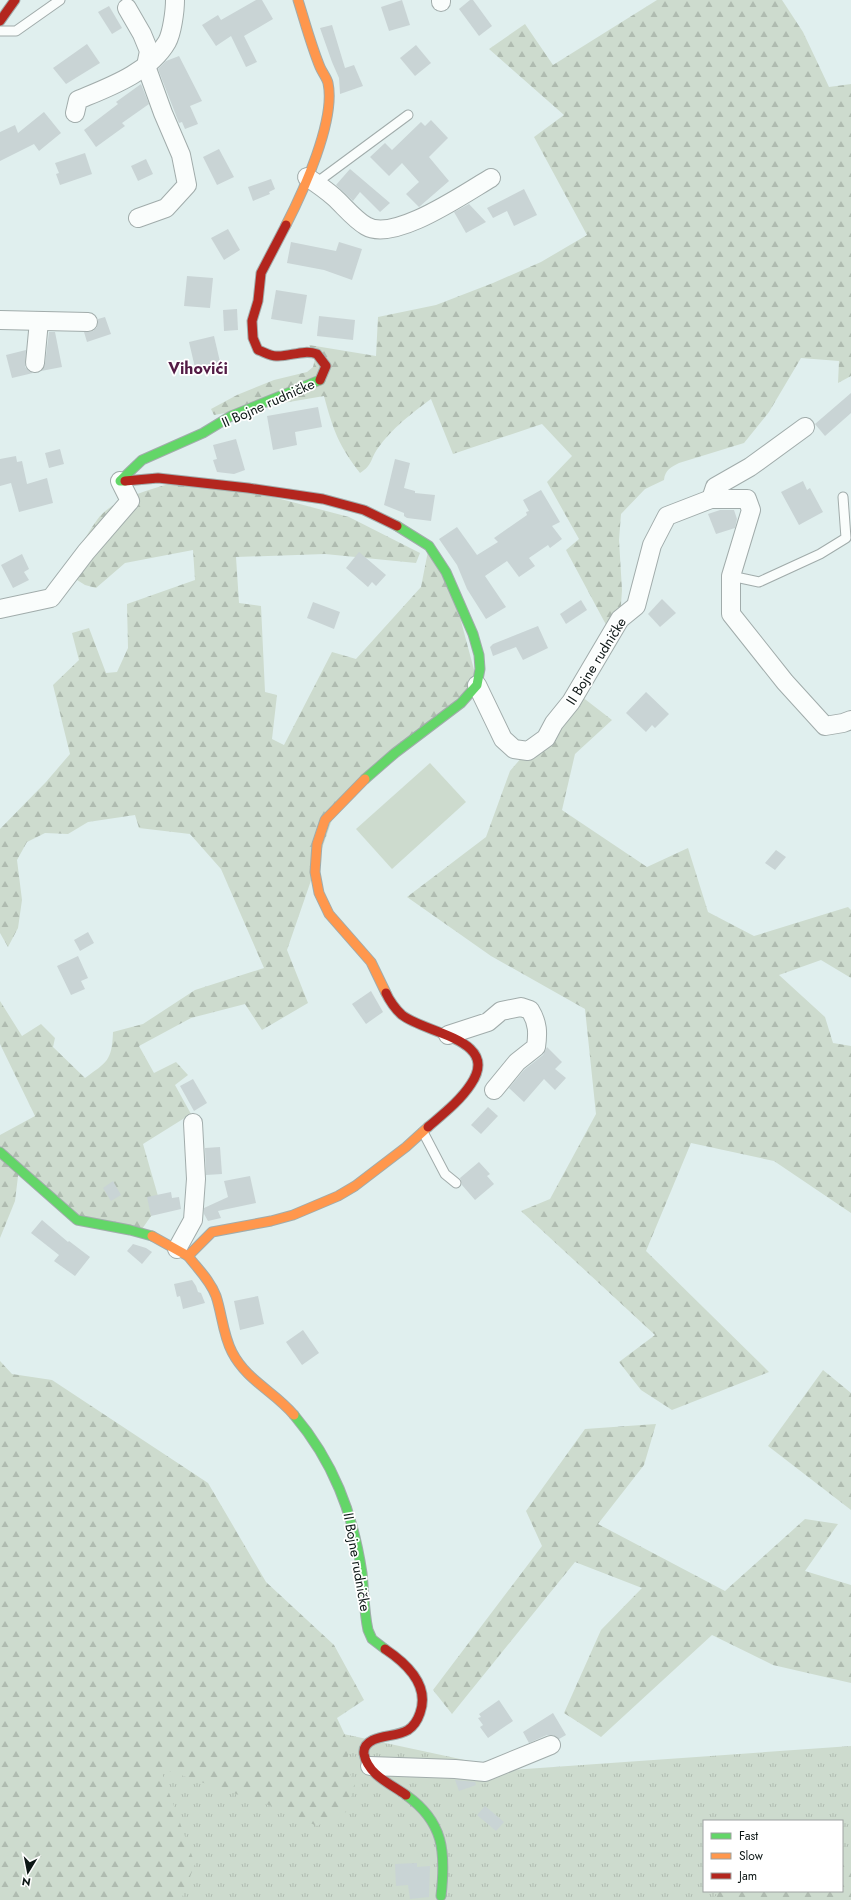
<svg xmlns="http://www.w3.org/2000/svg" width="851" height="1900" viewBox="0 0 851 1900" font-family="Jost,sans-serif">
<defs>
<pattern id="grass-tufts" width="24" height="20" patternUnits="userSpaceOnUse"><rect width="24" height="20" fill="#cddbce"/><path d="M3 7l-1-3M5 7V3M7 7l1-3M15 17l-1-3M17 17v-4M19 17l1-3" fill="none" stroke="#afbbb0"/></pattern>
<pattern id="forest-firs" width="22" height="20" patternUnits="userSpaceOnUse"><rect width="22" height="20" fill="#cddbce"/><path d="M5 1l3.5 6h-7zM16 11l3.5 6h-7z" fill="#afbbb0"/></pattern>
</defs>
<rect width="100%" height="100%" fill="#e0efee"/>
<path fill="url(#grass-tufts)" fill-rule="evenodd" d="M0,1603L251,1714L511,1770L851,1746V1900H0ZM704,1821H842V1891H704Z"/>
<g fill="url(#forest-firs)">
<path d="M657,0H782L803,32L829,87L851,84V376L838,383L839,361L801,358L769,412L744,443L679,463C671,467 665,470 664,480L645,489L621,514L619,540L622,590L620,619L611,634L566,550L579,539L547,482L572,456L542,424L453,454L431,399C412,413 392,428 378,448C370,459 373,465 360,473C339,446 333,430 324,396L214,415L211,409L237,395L274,380L307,372L313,367L315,359L309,345L376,356L378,317L436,305L493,283L541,262L587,235L534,137L564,115L489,49L525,24L553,65Z"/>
<path d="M197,477L349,517L420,553L416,563L325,554L236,557L239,603L261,606L265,692L277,695L272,739L284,745L332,652L356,659L421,587L429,546L450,580L477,681L336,808L287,950L308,1003L262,1030L245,1004L191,1018L139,1046L154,1073L176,1062L188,1075L175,1085L191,1114L143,1144L160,1203L140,1232L90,1225L19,1168L15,1201L0,1238V1135L35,1116L0,1044V1001L22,1036L41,1024L55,1038L53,1047L85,1078C107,1062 112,1061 113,1032L143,1024L195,990L264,968L221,869L190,834L139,828L135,815L88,822L68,834L45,833L27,842L17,860L22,900L18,928L8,947L0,933V829L46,782L70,754L53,685L79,660L72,633L89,628L106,673L117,672L128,648L127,604L195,580L193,550L125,563L96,588L85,585L66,573C76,556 85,536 97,520C113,496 169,484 197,477Z"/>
<path d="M577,693L612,720L575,754L562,810L647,867L688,848L708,912L754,936L848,907L851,910V978L821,960L779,975L825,1017L833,1043L851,1046V1213L774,1161L691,1143L646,1251L769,1372L672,1410L641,1390L619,1362L655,1335L521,1211L550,1199L596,1114L585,1009L491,956L407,897L486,837L510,771Z"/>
<path d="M0,1361L12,1374L52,1380L208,1483L266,1582L334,1645L364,1700L337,1718L349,1744L347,1767L355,1785L346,1812L317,1826L280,1809L160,1768L195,1864L181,1900H0Z"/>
<path d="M823,1370L851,1393V1510L768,1446Z"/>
<path d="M656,1424L644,1465L598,1524L725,1591L805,1519L838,1524L805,1571L851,1585V1683L773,1665L712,1635L601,1737L564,1713L601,1630L642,1588L575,1562L452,1714L433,1690L542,1546L526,1511L585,1429Z"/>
<path d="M851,1858V1900H713L719,1891H842V1859Z"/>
</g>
<path fill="#cddbce" d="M430,763L466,802L392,869L356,829Z"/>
<g fill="#c9d4d5">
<path d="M256,0H262L273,19L244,36L257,62L246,67L231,36L216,46L202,25L218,15L221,20Z"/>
<path d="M402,0L410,25L389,31L381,7Z"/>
<path d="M470,0H473L492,26L479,36L459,9Z"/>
<path d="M109,6L122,28L112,34L98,12Z"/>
<path d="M332,25L345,68L354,65L363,86L340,94L339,78L332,62L320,28Z"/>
<path d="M87,44L100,63L66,84L53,68Z"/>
<path d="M416,45L431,63L415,76L400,58Z"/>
<path d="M179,56L202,101L190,106L198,124L185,129L182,122L179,123L158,69L166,61Z"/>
<path d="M141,84L149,104L122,123L125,126L96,147L84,130L118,104L116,102Z"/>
<path d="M44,112L61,133L39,151L34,144L0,161V132L15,125L18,133Z"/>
<path d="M431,120L448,138L429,157L449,181L419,207L406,194L419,182L402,163L389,176L370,157L385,143L392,150L421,122L425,126Z"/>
<path d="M219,149L234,177L217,185L203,157Z"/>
<path d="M85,153L92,174L60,185L56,174L59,173L55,163Z"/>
<path d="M146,159L153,174L138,181L131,166Z"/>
<path d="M350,169L390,203L380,212L360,192L353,201L336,185Z"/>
<path d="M271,179L275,189L269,192L270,194L253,201L248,187Z"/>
<path d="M524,189L537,215L514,226L507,211L493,218L487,208Z"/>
<path d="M469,204L486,222L466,233L454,212Z"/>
<path d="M228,229L240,250L224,260L211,238Z"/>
<path d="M291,242L336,251L339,242L362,249L352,280L324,270L287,263Z"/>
<path d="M187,276L213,278L210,308L184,306Z"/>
<path d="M276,290L307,295L302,324L271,319Z"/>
<path d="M237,309L238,330L224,331L223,310Z"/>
<path d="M319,316L355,320L353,340L317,336Z"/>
<path d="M105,317L111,334L87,342L84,332L93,331L97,327L98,319Z"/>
<path d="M49,332H55L62,367L41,371L45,364Z"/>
<path d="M214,336L221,366L196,372L189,342Z"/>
<path d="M26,350L25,367L33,373L12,378L6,355Z"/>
<path d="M851,393V413L825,436L815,424Z"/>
<path d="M318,407L322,427L295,432L297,445L273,450L267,416Z"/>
<path d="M236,439L245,470L234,474L217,472L213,460L217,459L213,445Z"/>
<path d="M60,449L64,464L49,468L45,453Z"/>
<path d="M16,456L17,462L22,461L27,484L47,478L53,503L19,512L11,483L0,486V459Z"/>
<path d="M395,459L410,463L404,488L415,491V493L435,495L431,521L407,518L404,516V513L384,505Z"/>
<path d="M803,481L807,490L810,488L823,512L799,525L781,492Z"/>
<path d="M541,490L560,522L552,526L562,539L550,548L548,545L529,558L535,566L519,577L507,561L485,576L506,607L486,619L467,589L457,565L439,539L457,527L477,555L498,542L494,538L527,515L526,512L529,511L523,500Z"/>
<path d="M720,510H734L737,519L735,528L716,534L708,514Z"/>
<path d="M359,552L386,575L376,586L372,582L368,587L346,568Z"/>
<path d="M22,554L29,569L24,572L29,580L13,588L1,565Z"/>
<path d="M662,599L676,613L660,627L648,614Z"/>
<path d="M581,600L587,610L566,624L560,614Z"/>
<path d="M313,602L340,612L334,629L307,618Z"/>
<path d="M538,626L548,648L523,660L516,647L493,656L490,647L493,644Z"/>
<path d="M646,692L669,714L655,728L652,725L646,732L626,713Z"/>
<path d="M776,850L786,857L775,870L765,863Z"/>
<path d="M88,932L94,943L80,951L74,940Z"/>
<path d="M78,956L88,978L81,981L85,989L71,995L57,966Z"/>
<path d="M371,991L383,1012L366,1024L352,1004Z"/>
<path d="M547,1047L562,1062L555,1069L566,1078L555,1090L544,1079L524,1102L509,1088L524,1070L543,1055Z"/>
<path d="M193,1079L207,1103L194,1111L180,1086Z"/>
<path d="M488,1107L498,1116L481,1134L471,1125Z"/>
<path d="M220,1147L222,1174L206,1175L205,1148Z"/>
<path d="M479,1162L490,1174L487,1176L494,1184L475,1200L462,1185L460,1178Z"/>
<path d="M250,1176L256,1203L218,1211L221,1218L208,1221L204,1214V1208L228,1197L224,1181Z"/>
<path d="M113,1181L121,1195L111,1201L103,1188Z"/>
<path d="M171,1192L172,1198L179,1197L181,1209L151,1216L147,1197Z"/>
<path d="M42,1220L68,1242L69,1241L90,1257L75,1276L54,1261L59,1255L31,1233Z"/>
<path d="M133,1244L146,1248L152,1252L142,1264L127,1251Z"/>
<path d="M192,1280L196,1286L198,1292L201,1293L205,1303L183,1309L180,1296L177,1297L174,1284Z"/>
<path d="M258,1296L264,1324L240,1330L234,1301Z"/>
<path d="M303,1330L319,1353L302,1365L286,1342Z"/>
<path d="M499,1700L513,1721L488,1738L480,1727L483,1725L478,1718L481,1717L479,1714Z"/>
<path d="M553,1713L566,1735L559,1739L553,1735H547L529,1743L523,1732Z"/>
<path d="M455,1780L475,1782L476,1785L459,1791Z"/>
<path d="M485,1806L504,1822L496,1831L477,1815Z"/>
<path d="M417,1863V1867L430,1866L429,1897L410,1899L408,1885L396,1886L395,1864Z"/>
</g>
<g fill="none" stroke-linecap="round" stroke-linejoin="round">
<defs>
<g id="lane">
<path d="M0,31H16L60,0"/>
<path d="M316,183L408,115"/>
<path d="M731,576L759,582L820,554L846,538L843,497"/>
<path d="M423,1132L445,1174L456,1183"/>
</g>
<g id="street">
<path d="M441,0V2"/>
<path d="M127,8L142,34L149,51L146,66L163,113L181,155L187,185L166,208L138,218"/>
<path d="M75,113L78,100C109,87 149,73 167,42C172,33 175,11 175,0"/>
<path d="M307,177C316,183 326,190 334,197C344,206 354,219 366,226C394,243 465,193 491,178"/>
<path d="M0,320L88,322"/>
<path d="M35,363L39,321"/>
<path d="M711,499L715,487L750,467L805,427"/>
<path d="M0,609L51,598L86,552L130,501L120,481"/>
<path d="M477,685L503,739L514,749L528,751L546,738L554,723L571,702L620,619L636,606L652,545L667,516L711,499H747L751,510L731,576V614L785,682L825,726L843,723L851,720"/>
<path d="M448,1035L488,1022L501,1011L521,1007L530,1010C538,1023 538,1033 536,1047L517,1062L494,1090"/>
<path d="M177,1249L193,1220L196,1179L193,1123"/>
<path d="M370,1766L455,1769L485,1772L551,1745"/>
</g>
<g id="fast">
<path d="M125,481H120L142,460L203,433L231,416L320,380"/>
<path d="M365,779L395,753L461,703L477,685L480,669L479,655L473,634L446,572L429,546L397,526"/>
<path d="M0,1152L77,1220L130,1230L152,1236"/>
<path d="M294,1415C333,1461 353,1513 362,1573C364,1592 364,1612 368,1630L372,1639L385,1649"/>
<path d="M406,1795C444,1822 446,1852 441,1896"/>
</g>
<g id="slow">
<path d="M286,225C303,192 336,120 328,83C327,78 322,72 320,67C311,45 305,22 298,0"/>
<path d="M365,779L325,820L317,844L315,872L319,893L329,914L371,962L386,993"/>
<path d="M152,1236L188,1256L212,1232L271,1221L293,1215L338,1196L355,1186L406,1147L428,1127"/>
<path d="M188,1256C198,1269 210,1280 216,1296C222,1314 223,1335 232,1352C247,1381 274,1391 294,1415"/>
</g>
<g id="jam">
<path d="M0,21L15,0"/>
<path d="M286,225L261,273L258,301L252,321L253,338L258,350C264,352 270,356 276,356C290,357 303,349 317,354L326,366L320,380"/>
<path d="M125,481L158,478L248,488L323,499L364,510L397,526"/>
<path d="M386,993C389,1000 396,1010 402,1015C426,1034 501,1039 471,1084C460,1101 443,1114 428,1127"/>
<path d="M385,1649C406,1663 430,1685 420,1713C418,1719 414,1726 408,1730C398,1736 384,1735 373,1740C367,1743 363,1747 364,1754C368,1775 391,1784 406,1795"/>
</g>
</defs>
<use href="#lane" stroke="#a1acab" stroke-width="11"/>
<use href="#street" stroke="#a1acab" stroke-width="20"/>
<use href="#fast" stroke="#a1acab" stroke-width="11"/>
<use href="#slow" stroke="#a1acab" stroke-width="11"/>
<use href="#jam" stroke="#a1acab" stroke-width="11"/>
<use href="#lane" stroke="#fafdfc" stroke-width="9"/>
<use href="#street" stroke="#fafdfc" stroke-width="18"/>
<use href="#fast" stroke="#63d668" stroke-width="9"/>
<use href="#slow" stroke="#ff974d" stroke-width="9"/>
<use href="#jam" stroke="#b3261e" stroke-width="9"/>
</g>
<g text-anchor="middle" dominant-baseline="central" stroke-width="3.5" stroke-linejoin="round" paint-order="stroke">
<g font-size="14" fill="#0c1615" stroke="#fff">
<text transform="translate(268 403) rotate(-24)">II Bojne rudničke</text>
<text transform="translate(596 661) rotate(-58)">II Bojne rudničke</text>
<text transform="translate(357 1562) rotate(80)">II Bojne rudničke</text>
</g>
<g font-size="16" font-weight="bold" fill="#531b45" stroke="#fff">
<text x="198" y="368">Vihovići</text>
</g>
</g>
<rect x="703" y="1820" width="140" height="72" fill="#ffffff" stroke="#9ea2a1"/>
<rect x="711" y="1833" width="20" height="6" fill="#63d668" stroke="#9ea2a1"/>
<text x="739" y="1840" font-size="12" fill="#0c1615">Fast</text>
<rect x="711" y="1853" width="20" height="6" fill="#ff974d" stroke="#9ea2a1"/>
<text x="739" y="1860" font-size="12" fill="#0c1615">Slow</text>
<rect x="711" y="1873" width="20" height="6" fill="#b3261e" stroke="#9ea2a1"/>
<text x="739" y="1880" font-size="12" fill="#0c1615">Jam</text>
<g transform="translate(28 1872) rotate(190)" stroke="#ffffff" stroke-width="3" paint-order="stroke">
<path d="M0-3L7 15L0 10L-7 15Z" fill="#0c1615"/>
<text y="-6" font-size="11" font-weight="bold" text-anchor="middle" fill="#0c1615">N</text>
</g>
</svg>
